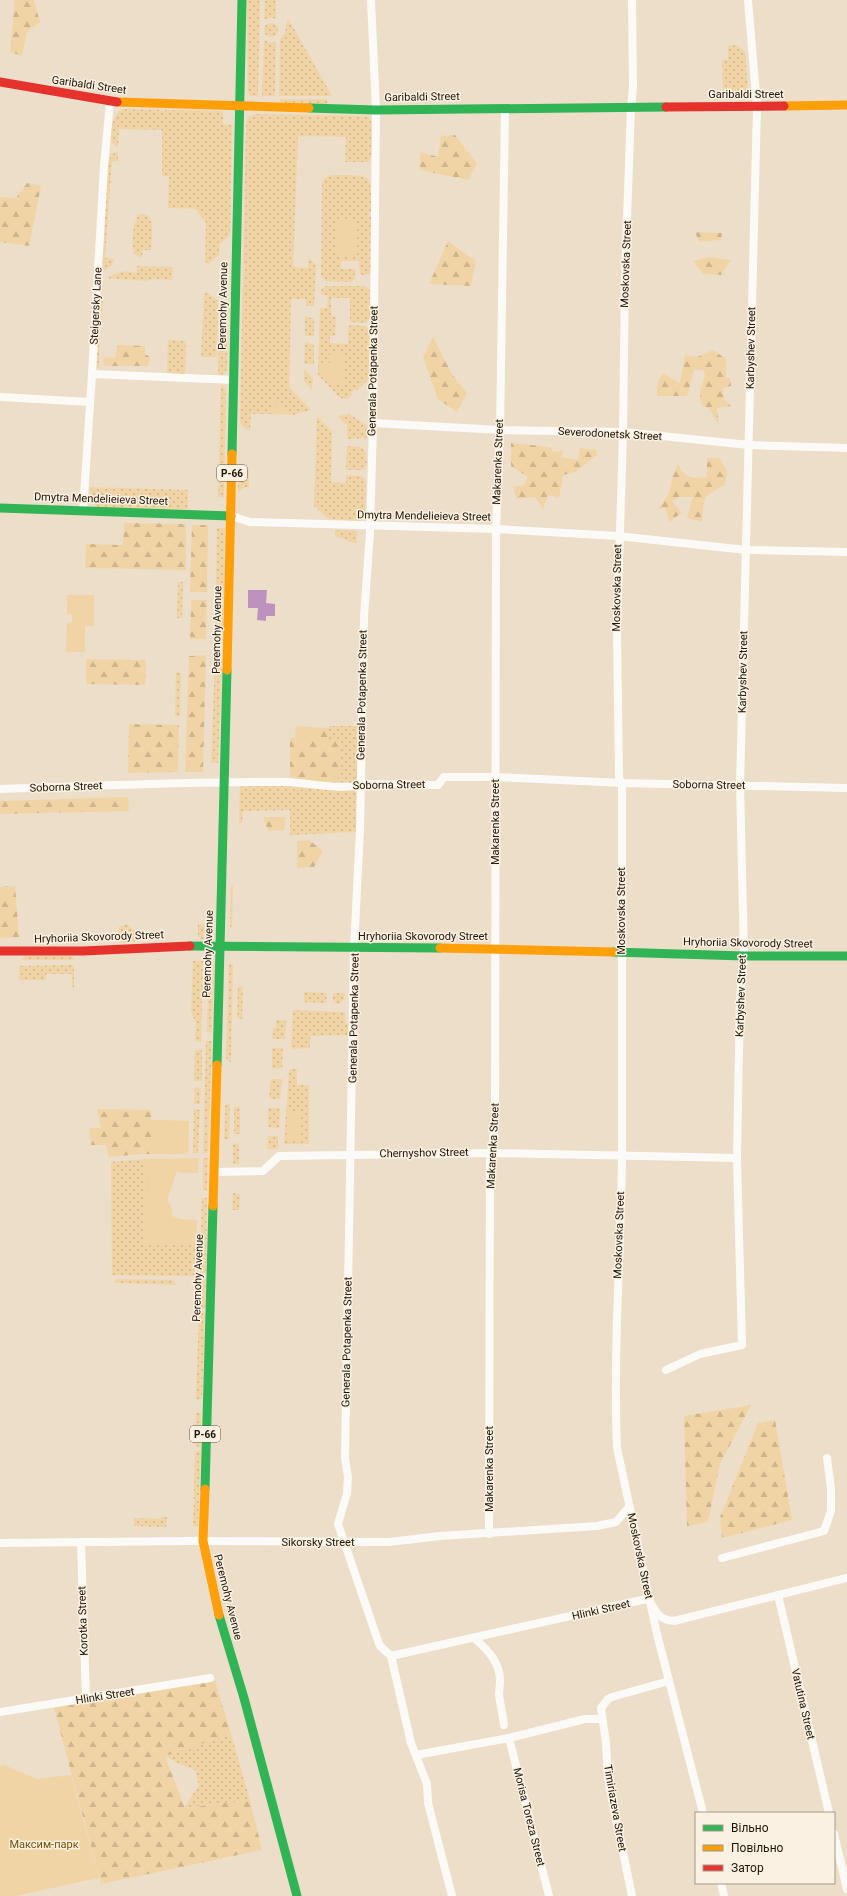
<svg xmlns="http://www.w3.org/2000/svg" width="847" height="1896" viewBox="0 0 847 1896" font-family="Roboto,sans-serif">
<defs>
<pattern id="grass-dots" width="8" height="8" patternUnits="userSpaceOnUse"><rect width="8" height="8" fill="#f1d4a5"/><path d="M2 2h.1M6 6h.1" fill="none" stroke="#ceb58d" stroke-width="1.8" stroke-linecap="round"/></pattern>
<pattern id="forest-firs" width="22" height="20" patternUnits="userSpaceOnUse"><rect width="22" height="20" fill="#f1d4a5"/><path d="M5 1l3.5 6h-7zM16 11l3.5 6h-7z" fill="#ceb58d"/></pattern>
</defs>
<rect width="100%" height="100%" fill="#ecdec9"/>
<g fill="url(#grass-dots)">
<path d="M247,0H260L258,96H250L248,92Z"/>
<path d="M265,0H276V19L270,17L264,20Z"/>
<path d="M288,18L332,96H279L280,39L285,33Z"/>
<circle cx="271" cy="30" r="7"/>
<path d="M264,40L270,43L276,42L275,96H262Z"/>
<path d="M736,45L745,51L748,92L741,99H732L723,88L722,60H728V46Z"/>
<rect x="280" y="99" width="47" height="5"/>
<path d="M122,109L220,111L223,112V124L232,125L230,235L220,244L221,202L219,255L208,264L205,261L206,222L195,209L168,208L169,176H162V130L119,129L118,148L111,142C108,130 113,117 122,109Z"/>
<path d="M256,114L368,116C375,123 376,156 368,162H345L346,137L298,136L293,267L308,268L309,258L316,265L314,306H306V299H291L289,387L311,410L293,415L273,396L272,414H251L250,430L244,428L240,422L246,126L248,117Z"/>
<path d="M118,152V161H112L105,258L115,259L111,266L105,270L101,265L108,162L112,154Z"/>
<path d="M331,175C370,176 372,169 372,212H369V217H372L371,272L369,274L363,276L360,273L359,261H341V269H355V278L351,282L326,281L321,276L322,183L325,178Z"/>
<path d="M145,214C156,219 151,239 151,250H143L142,257C139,257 136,256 134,253C131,246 133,219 139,215Z"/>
<path d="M137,266L173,267L172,280L152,279L145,281L105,278C115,275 126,267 137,274Z"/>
<path d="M326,286H365L370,290V318L365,323L350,322V298H331V316H336L335,336H330V343L348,344V328L350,325L365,326L370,331V378L356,391L355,389L351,393L352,395L347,399L340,398L318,375L320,308H327L328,295H321V290Z"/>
<path d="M207,292L218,301L217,357H201L204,294Z"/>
<path d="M103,301L100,322L99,369L96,367L99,303Z"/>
<path d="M219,314L228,323L227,369C225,374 223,375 218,375Z"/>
<path d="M305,316L314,319V336H305Z"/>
<path d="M168,340L186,341L185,374H167Z"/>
<path d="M305,342L314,345V364H304Z"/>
<path d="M304,369L313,378L312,390L304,381Z"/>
<path d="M221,384L225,387L226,391L224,497H218Z"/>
<path d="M349,414L367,425L368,435L366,438L347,439V425L338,416Z"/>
<path d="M317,416L332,431L331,482L346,483V475L362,476L366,481L365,515L364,519L360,521L329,519L314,506Z"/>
<path d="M347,446L360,447L365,450L367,464L363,470H346Z"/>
<path d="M249,470V487L243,488L238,493C238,483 237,472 249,470Z"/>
<path d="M90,487L188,490V509L101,508L96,506L91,500Z"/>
<path d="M217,528H225L223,634H215Z"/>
<path d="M335,530L357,531V543C349,543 345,537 335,537Z"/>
<path d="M178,582H183L182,618H177Z"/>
<path d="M215,661H222L218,763H211Z"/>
<path d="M176,672L181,673L180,717L175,716Z"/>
<path d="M329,726H358L357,782L354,784L300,781L338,782L339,741H329Z"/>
<path d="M288,785L353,789L357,794L356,832L290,835V810L243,811L242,823L239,822L240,786Z"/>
<path d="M231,886H233L232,928H230Z"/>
<path d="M127,924L138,933V938L136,941L122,943L116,937L119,927Z"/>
<path d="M198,924H204V940L198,937Z"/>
<path d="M25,956H72L74,960H22Z"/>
<path d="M193,961H203L201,1042L195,1041L196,1023L191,1012Z"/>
<path d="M209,962H214L212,1033L207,1032Z"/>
<path d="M229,963L233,964L231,1062H230L226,1058Z"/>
<path d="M74,965V988H72V974H46V980H19V966Z"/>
<path d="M238,987H243L242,1019H237Z"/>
<path d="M304,992L327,993L326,1003L304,1002Z"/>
<path d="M333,993H345L344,999L339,1004L333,1003Z"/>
<path d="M293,1010L345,1012V1023L349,1024L347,1035L310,1036V1048L293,1049L291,1047Z"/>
<path d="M276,1020H286L285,1039H272L273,1028H276Z"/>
<path d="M206,1041H212L208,1153H203Z"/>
<path d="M272,1048H283L282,1068L272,1069Z"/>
<path d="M195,1050H202V1081H194Z"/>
<path d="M290,1069H297V1085H309V1144H284L289,1071Z"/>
<path d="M271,1079H282L280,1099H269Z"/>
<path d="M195,1087L201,1088L200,1104H194Z"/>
<path d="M229,1103H230L229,1139H224L225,1106Z"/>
<rect x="234" y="1107" width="6" height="27"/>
<path d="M268,1108H280L279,1128L268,1127Z"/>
<path d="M194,1109L200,1110L198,1153H193Z"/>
<path d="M268,1136H278V1149H267Z"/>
<path d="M233,1143L239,1144V1164H233Z"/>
<path d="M203,1158H208L207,1190H203Z"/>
<path d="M145,1159L143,1244L196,1245L195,1276L112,1275L111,1162Z"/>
<path d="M233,1193L240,1194L239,1210H232Z"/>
<path d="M202,1198H207L206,1273H200Z"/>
<path d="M115,1279L173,1280L177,1285L115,1283Z"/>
<path d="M200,1279H206L205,1309H200Z"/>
<path d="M199,1312L205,1313L202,1399L196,1400Z"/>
<path d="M196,1412L201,1414V1447L195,1446Z"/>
<path d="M195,1451H201L198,1526H193Z"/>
<path d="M161,1517H167L166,1527L134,1526V1518L161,1519Z"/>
<path d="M231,1734L250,1800L184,1808L199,1785L195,1770L179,1764L165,1756Z"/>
</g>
<g fill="url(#forest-firs)">
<path d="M15,0H34L40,22L27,32L22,56L10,52Z"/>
<path d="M455,135L477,164L468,180L420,170V152L438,157L441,136Z"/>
<path d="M27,183L41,186L29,246L0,242V197L16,198Z"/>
<path d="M695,232L722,233L721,240L699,242Z"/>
<path d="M448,241L476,261L471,286L429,284Z"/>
<path d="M709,257L731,260L721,275L703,274L693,261Z"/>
<path d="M433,337L452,374L467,393L457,412L438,399L423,357Z"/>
<path d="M118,345L145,346V354L150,357L148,366H104L103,358L115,357Z"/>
<path d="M713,350L726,359V376L730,379L731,386L723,388L724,399L731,406L717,408L719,425L709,409L701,404L700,393L705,375L703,370H694L687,396H657V386L662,373L680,383L685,355L697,357Z"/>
<path d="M511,443L551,447L553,452L563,450L561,457L578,460L580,448L596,450L597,455L575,472L563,475L559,498L548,495L543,509L535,497L517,499L513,487L524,485L528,477L511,466Z"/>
<path d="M707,458H720L727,471L725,485C702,496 704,497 702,522L687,518L693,497H679L672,501L682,513L669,522L665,508L658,509L669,494L672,478L678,464C686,480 692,478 707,477Z"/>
<path d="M124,523L186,524V570L85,568L86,544L123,545Z"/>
<path d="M192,525H208L207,592H190Z"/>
<path d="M191,600H207L206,639H190Z"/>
<path d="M206,655L203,772H185L189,656Z"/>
<path d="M86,659L146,660L145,685L86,684Z"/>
<path d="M129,724L179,725L178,772L128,773Z"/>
<path d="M296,726L329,728V741H339L338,782L300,781L290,777V738H295Z"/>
<path d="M128,797L129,811L0,814V801Z"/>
<path d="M263,817H286L284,830L268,831Z"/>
<path d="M309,840L323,851L314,867L297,868V841Z"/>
<path d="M15,886L19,937L0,938V887Z"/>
<path d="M97,1109L151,1110V1120L189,1121L188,1154H141L109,1157L106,1145H91L89,1128H101Z"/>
<path d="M751,1405L720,1464L708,1522L687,1526L684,1416Z"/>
<path d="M775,1420L792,1520L722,1538L720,1517L758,1423Z"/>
<path d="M215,1681L231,1734L165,1756L185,1808L250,1800L262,1850L101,1884L54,1708Z"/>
</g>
<g fill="#f1d4a5">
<path d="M336,221H357L356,256H336Z"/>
<path d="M330,351L345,352L344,385H330L320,375L321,365H330Z"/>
<path d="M273,396L293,415L272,414Z"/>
<path d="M67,595H94V626H85V652H66L67,623L72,622V614H67Z"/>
<path d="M298,728L319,729V734L299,748L296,746Z"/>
<path d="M288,1112L301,1113L300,1141L286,1140Z"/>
<path d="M151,1120L189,1121L188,1154H151Z"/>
<path d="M199,1158L198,1173H181L177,1171L167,1200L172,1209V1216L180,1219L197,1220L196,1245L143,1244L145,1159Z"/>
<path d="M4,1765L37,1779L71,1775L99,1878L15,1896H0V1766Z"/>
</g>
<path fill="#be92be" d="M248,590H267L266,603L275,604V616H266V621L257,620L258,608H248Z"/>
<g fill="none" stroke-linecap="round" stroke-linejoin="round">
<g stroke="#fcfaf7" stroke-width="8">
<path d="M371,0L376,110L373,423L370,533L364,617L360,831L354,948L345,1458L348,1477L347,1493L338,1524L377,1638L380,1646L391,1656L411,1743L427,1784L428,1803L452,1896"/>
<path d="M632,0L633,87L631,107L625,277L623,432L617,628L619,778L622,783C621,907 623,1030 622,1154C621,1252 613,1350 617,1448L657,1634L703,1813"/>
<path d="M92,374L234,380"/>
<path d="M0,397L90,402"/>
<path d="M373,423L500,430L623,432L749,445L847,448"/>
<path d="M83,511L92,374L104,166L110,102"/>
<path d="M231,516L250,522L496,529L618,536L746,550L847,552"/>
<path d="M0,789C95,786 191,781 286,782C313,783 341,791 368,784L438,785L444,777H495L622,783L847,788"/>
<path d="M213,1172L263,1171L279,1156L491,1153L737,1158"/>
<path d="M666,1370L700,1354L742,1345L737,1158L740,998L744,956L740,786L757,107L748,0"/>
<path d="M489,1534L490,1160L495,1125L496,529L500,430L505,109"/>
<path d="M81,1542L86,1700"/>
<path d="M0,1543L190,1541L389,1542L440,1536L597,1526L616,1522L629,1507"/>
<path d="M722,1558L824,1531L831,1511V1489L827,1458"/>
<path d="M778,1595L829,1813"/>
<path d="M474,1638C487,1649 501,1663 500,1682C500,1686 499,1690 499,1694C500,1704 503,1715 504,1725"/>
<path d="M391,1656L642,1600H649C656,1612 659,1620 674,1621L847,1578"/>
<path d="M0,1712L210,1678"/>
<path d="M509,1738L549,1896"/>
<path d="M416,1755L509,1738L585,1719H602"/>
<path d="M834,1834L847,1889"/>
<path d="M721,1883L724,1896"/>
<path d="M632,1896L608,1779L606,1743L601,1708L608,1699L612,1697L669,1681"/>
</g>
<g stroke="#30b455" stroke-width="9">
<path d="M309,108L376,110L666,107"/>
<path d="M232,454L242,0"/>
<path d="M0,508L231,516"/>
<path d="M190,946L440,948"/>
<path d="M613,952L744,956H847"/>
<path d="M217,1065L227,670"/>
<path d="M205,1489L213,1206"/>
<path d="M219,1615L244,1698L297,1896"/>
</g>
<g stroke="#ff9f0a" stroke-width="9">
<path d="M117,102L309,108"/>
<path d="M784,106L847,105"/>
<path d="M227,670L232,454"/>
<path d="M440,948L613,952"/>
<path d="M213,1206L217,1065"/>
<path d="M205,1489L203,1541L219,1615"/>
</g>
<g stroke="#e5322d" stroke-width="9">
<path d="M0,82L117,102"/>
<path d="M666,107L784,106"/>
<path d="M0,951H83L190,946"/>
</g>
</g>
<g text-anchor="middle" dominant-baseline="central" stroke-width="3" stroke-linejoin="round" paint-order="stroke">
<g fill="#fbf1e2" stroke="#5f5648" stroke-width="1">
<rect x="217" y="465" width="30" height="16" rx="3"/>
<rect x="190" y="1426" width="30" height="16" rx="3"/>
</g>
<g font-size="10" font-weight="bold" fill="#1c1406">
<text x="232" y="473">Р-66</text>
<text x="205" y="1434">Р-66</text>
</g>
<g font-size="11" fill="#1c1406" stroke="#fbf1e2">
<text transform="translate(89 85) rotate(8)">Garibaldi Street</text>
<text x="746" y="94">Garibaldi Street</text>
<text transform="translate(422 97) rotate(-1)">Garibaldi Street</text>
<text transform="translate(626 264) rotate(-88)">Moskovska Street</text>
<text transform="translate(96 306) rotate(-87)">Steigersky Lane</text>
<text transform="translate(223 306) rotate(-89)">Peremohy Avenue</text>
<text transform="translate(751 348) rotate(-89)">Karbyshev Street</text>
<text transform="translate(373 371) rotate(-89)">Generala Potapenka Street</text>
<text transform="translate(610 434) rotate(3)">Severodonetsk Street</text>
<text transform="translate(498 462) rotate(-88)">Makarenka Street</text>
<text transform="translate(101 499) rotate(2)">Dmytra Mendelieieva Street</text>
<text transform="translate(424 516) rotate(1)">Dmytra Mendelieieva Street</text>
<text transform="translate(617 588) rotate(-89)">Moskovska Street</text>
<text transform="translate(217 630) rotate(-89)">Peremohy Avenue</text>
<text transform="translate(743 672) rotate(-89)">Karbyshev Street</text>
<text transform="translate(362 695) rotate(-89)">Generala Potapenka Street</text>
<text transform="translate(389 785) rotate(-1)">Soborna Street</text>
<text transform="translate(709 785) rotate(1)">Soborna Street</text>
<text transform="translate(66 787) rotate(-2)">Soborna Street</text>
<text transform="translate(495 822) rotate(-90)">Makarenka Street</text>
<text transform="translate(621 911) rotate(-90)">Moskovska Street</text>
<text x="423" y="936">Hryhoriia Skovorody Street</text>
<text transform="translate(99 937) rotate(-2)">Hryhoriia Skovorody Street</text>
<text transform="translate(748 943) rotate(1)">Hryhoriia Skovorody Street</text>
<text transform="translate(208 954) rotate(-88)">Peremohy Avenue</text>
<text transform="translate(741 996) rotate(-88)">Karbyshev Street</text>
<text transform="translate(354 1018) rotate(-89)">Generala Potapenka Street</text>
<text transform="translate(493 1146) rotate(-87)">Makarenka Street</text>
<text transform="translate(424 1153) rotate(-1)">Chernyshov Street</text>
<text transform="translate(619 1235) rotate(-88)">Moskovska Street</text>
<text transform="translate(198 1278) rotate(-88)">Peremohy Avenue</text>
<text transform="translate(347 1342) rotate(-89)">Generala Potapenka Street</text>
<text transform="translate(489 1469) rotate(-90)">Makarenka Street</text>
<text x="318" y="1542">Sikorsky Street</text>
<text transform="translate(640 1556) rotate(78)">Moskovska Street</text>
<text transform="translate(228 1597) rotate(76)">Peremohy Avenue</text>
<text transform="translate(601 1610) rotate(-13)">Hlinki Street</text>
<text transform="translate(83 1621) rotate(-92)">Korotka Street</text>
<text transform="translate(105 1696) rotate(-9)">Hlinki Street</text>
<text transform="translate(803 1704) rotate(77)">Vatutina Street</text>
<text transform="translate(615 1808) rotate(80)">Timiriazeva Street</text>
<text transform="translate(529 1817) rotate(76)">Morisa Toreza Street</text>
</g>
<g font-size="11" fill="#725006" stroke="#fbf1e2">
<text x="44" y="1844">Максим-парк</text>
</g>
</g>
<rect x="695" y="1812" width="140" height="72" fill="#fbf1e2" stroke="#a2998a"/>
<rect x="703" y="1825" width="20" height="6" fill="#30b455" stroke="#a2998a"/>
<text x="731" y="1832" font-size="12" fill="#1c1406">Вільно</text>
<rect x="703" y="1845" width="20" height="6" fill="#ff9f0a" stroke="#a2998a"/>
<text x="731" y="1852" font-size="12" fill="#1c1406">Повільно</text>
<rect x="703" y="1865" width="20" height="6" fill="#e5322d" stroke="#a2998a"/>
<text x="731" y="1872" font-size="12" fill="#1c1406">Затор</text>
</svg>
